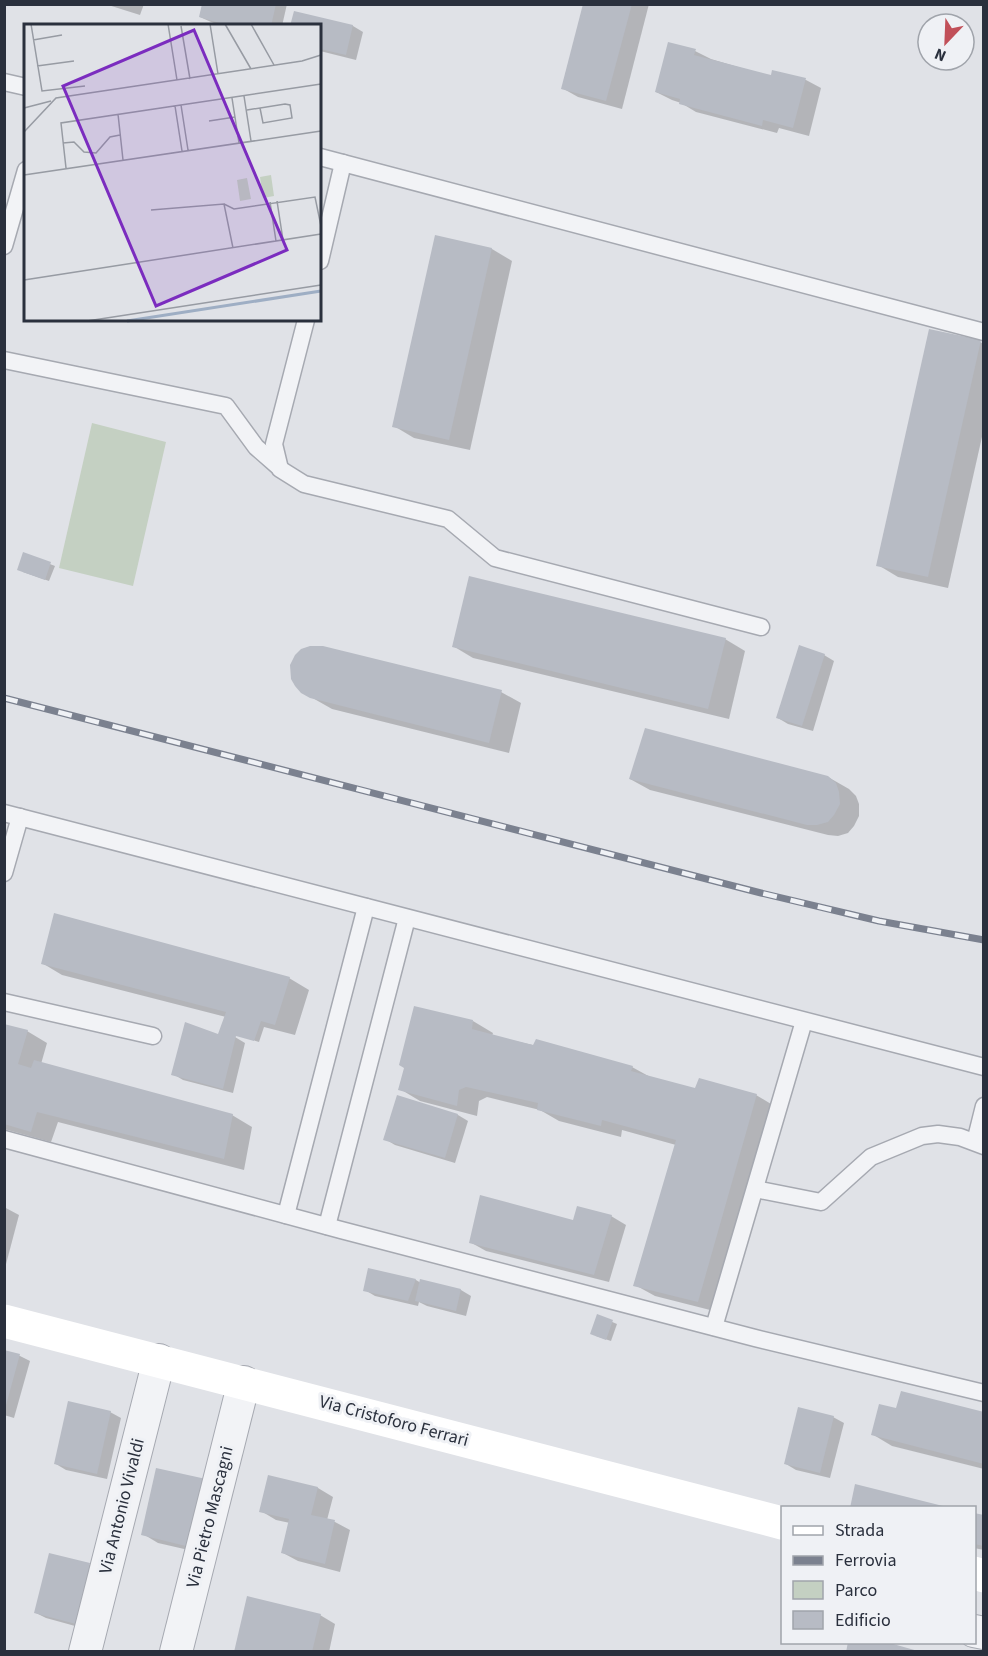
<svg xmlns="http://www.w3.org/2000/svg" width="988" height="1656" viewBox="0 0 988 1656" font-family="'Source Sans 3',sans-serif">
<rect width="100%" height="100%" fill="#e0e2e7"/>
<path fill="#c4d0c2" d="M92,423L166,442L133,586L59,568Z"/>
<g fill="#0003">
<path d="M105,4H144L140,15Z"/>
<path d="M204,4H287L282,26H222L211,22L200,17Z"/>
<path d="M585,4H649L622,109L578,97L562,88Z"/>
<path d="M295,12L353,26L363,32L356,60L320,51V26Z"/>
<path d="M695,51L711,59L772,77L773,71L806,80L821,88L809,136L779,128L777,133L696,112L681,103L672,100L656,92Z"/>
<path d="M436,237L492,249L512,261L470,450L414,438L394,426Z"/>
<path d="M980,342L984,344V428L948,588L898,577L878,565Z"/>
<path d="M24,554L55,566L49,581L23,572Z"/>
<path d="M725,639L745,651L729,719L473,658L453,646Z"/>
<path d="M824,655L834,661L813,731L788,724L778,718Z"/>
<path d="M302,692H501L521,703L509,753L332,709Z"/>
<path d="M828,777L849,789L856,796L859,804V816L854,826L848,833L838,836L828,835L650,790L630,779Z"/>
<path d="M42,963L289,978L309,990L295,1035L264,1027L259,1042L231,1033L230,1034L245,1043L233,1093L183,1080L173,1074L219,1035L226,1017L62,975Z"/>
<path d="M473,1021L493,1033L492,1036L632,1067L652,1078L696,1090L756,1095L776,1107L718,1312L655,1296L635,1285L676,1145L622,1130L621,1137L559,1121L540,1110L487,1097L479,1101L477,1116L420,1101L400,1089Z"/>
<path d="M4,1025L27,1031L47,1043L41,1064L232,1115L252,1127L244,1170L58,1122L51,1142L4,1129Z"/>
<path d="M398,1097L458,1115L468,1121L455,1163L395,1145L385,1139Z"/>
<path d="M4,1207L19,1215L5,1268H4Z"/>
<path d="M611,1216L626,1225L609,1282L486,1251L470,1242Z"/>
<path d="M369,1270L416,1280L421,1283L461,1290L471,1296L466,1316L427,1306L419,1302L418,1306L375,1296L365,1290Z"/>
<path d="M598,1316L617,1324L611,1341L596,1336Z"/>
<path d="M4,1352L20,1356L30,1361L14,1418L4,1415Z"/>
<path d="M897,1410L984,1413V1469L892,1446L872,1434Z"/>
<path d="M110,1412L121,1418L107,1479L66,1470L56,1464Z"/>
<path d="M833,1417L844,1423L830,1478L796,1470L786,1464Z"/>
<path d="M157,1470L206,1554L158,1543L143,1534Z"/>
<path d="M269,1477L318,1488L333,1497L327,1520L335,1522L350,1530L340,1572L298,1561L283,1553L290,1523L276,1520L261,1511Z"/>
<path d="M974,1515L984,1517V1550L974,1548Z"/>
<path d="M50,1555L90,1565L100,1570L86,1629L46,1618L36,1613Z"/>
<path d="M320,1615L335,1624L329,1652H235Z"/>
</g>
<g fill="#b7bbc4">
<path d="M202,4H276L271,26H230L199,17Z"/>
<path d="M583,4H632L606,101L561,89Z"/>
<path d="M294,11L353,25L346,55L320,49V26H290Z"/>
<path d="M668,42L696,49L694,55L771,75L772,70L806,78L793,128L763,120L762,126L679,104L680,99L655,92Z"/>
<path d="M435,235L492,248L449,440L392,427Z"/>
<path d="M929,329L981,340L928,577L876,566Z"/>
<path d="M23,552L51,562L45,580L17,570Z"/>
<path d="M469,576L726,638L708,709L452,647Z"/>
<path d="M799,645L825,654L802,726L776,718Z"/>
<path d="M310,646H323L502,690L489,743L310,698L301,693L295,686L291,679L290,665L295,655L301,649Z"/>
<path d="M645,728L828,776L836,783L839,792L840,804L834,815L828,822L817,825H807L629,779Z"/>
<path d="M54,913L290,977L275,1025L261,1021L254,1041L236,1036L223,1089L171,1075L185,1022L218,1034L226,1012L41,964Z"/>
<path d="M414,1006L473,1020L472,1029L533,1045L536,1039L633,1066L631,1071L695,1088L699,1078L757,1094L698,1302L633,1286L676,1140L602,1120L601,1126L537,1110L538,1103L466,1087L459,1090L457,1106L398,1090L404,1068L399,1065Z"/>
<path d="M4,1024L28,1030L18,1064L31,1068L34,1060L233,1114L224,1159L37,1112L31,1132L4,1124Z"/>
<path d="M397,1095L458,1114L445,1158L383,1140Z"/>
<path d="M480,1195L573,1220L577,1206L612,1215L594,1275L469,1243Z"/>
<path d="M368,1268L416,1279L408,1301L363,1291Z"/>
<path d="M420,1279L461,1289L456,1311L415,1301Z"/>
<path d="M597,1314L613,1320L606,1340L590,1334Z"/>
<path d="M4,1350L20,1354L5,1409H4Z"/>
<path d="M901,1391L984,1412V1464L871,1435L879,1404L896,1408Z"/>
<path d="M68,1401L111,1411L97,1474L54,1464Z"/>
<path d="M798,1407L834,1416L820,1473L784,1464Z"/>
<path d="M156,1468L206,1479L190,1547L141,1535Z"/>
<path d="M268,1475L318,1487L311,1515L335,1520L325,1564L281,1553L289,1519L259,1512Z"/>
<path d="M855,1484L947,1507V1508H850Z"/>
<path d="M974,1513L984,1515V1546L974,1544Z"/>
<path d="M49,1553L90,1563L86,1582L99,1586L76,1624L34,1613Z"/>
<path d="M247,1596L321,1614L312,1652H234Z"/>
<path d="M848,1642H886L918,1651L846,1652Z"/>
</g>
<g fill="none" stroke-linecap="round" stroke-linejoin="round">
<defs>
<g id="service">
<path d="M4,82L26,87"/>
<path d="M320,157L984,332"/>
<path d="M4,246L26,170"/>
<path d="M320,261L343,163"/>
<path d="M306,320L274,444L280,469L304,484L448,519L495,558L761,627"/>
<path d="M4,360L226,406L256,447L280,468"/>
<path d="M4,813L984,1067"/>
<path d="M4,873L20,817"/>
<path d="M4,1002L153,1036"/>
<path d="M4,1139L341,1230L755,1338L984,1393"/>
<path d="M975,1142L984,1106"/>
<path d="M755,1189L821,1202L871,1157L922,1136L938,1134L960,1137L984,1146"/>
<path d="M286,1215L366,907"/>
<path d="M327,1226L407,918"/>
<path d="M714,1327L804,1021"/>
</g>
<g id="minor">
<path d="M974,1631L984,1633"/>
<path d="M85,1652L159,1360"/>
<path d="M176,1652L244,1382"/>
</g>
</defs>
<use href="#service" stroke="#a6a9b1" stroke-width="19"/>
<use href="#minor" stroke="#a6a9b1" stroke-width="34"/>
<use href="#service" stroke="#f2f3f6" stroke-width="16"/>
<use href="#minor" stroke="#f2f3f6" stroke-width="32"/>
<g stroke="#fff" stroke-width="33">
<path d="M4,1321L782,1523"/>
<path d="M974,1573L984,1576"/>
</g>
<defs>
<path id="rail" d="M4,698L761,893L879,921L984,940"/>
</defs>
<use href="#rail" stroke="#7b818f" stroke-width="7"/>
<use href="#rail" stroke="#eff1f5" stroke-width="4.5" stroke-dasharray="14" stroke-linecap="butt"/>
</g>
<g text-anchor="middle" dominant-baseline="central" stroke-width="6" stroke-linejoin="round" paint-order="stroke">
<g font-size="18" fill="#2a303d" stroke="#eff1f5">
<text transform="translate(394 1421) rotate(15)">Via Cristoforo Ferrari</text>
<text transform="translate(122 1506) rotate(-76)">Via Antonio Vivaldi</text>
<text transform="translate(210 1517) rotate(-76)">Via Pietro Mascagni</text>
</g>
</g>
<g transform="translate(24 24)">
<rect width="297" height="297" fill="#e0e2e7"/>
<path d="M247,151L250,172L239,174L236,153ZM223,154L227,175L216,177L213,156Z" fill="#c4d0c2"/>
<path fill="none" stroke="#9eaec4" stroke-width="3" d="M103,297L297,267"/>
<path fill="none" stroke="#979ba3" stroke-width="1.5" d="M7,0L18,67L61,62M144,0L153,56M186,0L194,50M201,0L227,45M227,0L250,41M157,2L166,55M9,16L38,11M13,42L50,37M220,72L227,117M208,74L215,119M157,81L164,126M151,82L158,127M0,84L27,77M223,86L261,80L266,81L268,94L239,99L236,84M94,90L99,136M185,97L211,93M0,108L32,74L278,37L297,31M39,119L50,118L60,128L72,129L86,113L96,111M42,144L37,99L297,60M0,151L297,107M253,177L259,216M246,178L252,217M200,180L210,185L291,173L297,202M127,186L200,180L209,224M0,256L297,210M63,297L297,261"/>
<path fill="#7b2cbf" fill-opacity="0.15" stroke="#7b2cbf" stroke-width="3" d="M170,6L263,226L132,282L39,62Z"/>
<rect width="297" height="297" fill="none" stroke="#2a303d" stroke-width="3"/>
</g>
<rect width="988" height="1656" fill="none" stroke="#2a303d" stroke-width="12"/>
<rect x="781" y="1506" width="195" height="138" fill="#eff1f5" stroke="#a0a4ab" stroke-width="1.5"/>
<rect x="793" y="1526" width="30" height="9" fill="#ffffff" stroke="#a0a4ab" stroke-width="1.5"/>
<text x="835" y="1536" font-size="18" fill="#2a303d">Strada</text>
<rect x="793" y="1556" width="30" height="9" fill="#7b818f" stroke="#a0a4ab" stroke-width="1.5"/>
<text x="835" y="1566" font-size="18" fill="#2a303d">Ferrovia</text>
<rect x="793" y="1581" width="30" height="18" fill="#c4d0c2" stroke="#a0a4ab" stroke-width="1.5"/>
<text x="835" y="1596" font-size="18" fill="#2a303d">Parco</text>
<rect x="793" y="1611" width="30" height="18" fill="#b7bbc4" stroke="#a0a4ab" stroke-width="1.5"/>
<text x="835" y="1626" font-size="18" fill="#2a303d">Edificio</text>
<g transform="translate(946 42) rotate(203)"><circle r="28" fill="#eff1f5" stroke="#a0a4ab" stroke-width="1.5"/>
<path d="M0-4.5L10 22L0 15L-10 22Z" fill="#c15059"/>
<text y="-9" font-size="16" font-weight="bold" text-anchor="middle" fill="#2a303d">N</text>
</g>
</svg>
